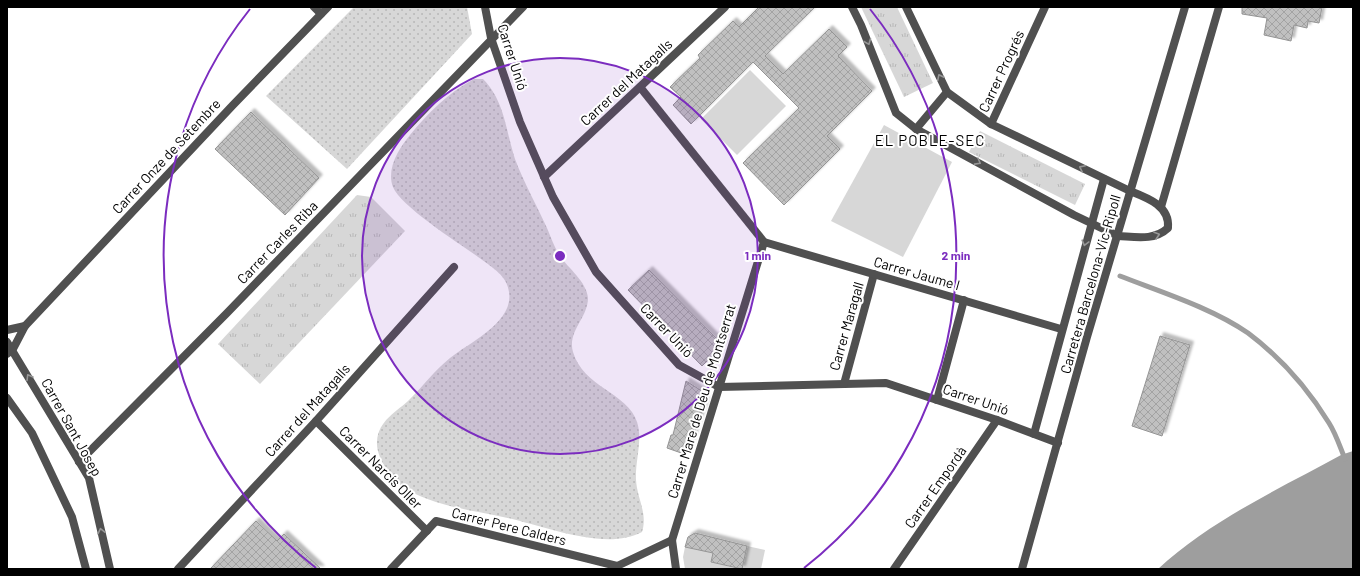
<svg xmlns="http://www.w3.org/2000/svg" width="1360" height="576" viewBox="0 0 1360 576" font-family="Barlow,sans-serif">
<defs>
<pattern id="grass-dots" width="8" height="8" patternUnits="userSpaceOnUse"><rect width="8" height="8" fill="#d7d7d7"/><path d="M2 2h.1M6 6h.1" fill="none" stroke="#b7b7b7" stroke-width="1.8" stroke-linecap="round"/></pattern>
<pattern id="park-tufts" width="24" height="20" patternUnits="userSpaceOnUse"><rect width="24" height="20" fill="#d7d7d7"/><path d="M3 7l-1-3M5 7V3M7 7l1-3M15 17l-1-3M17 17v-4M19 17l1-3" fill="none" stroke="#b7b7b7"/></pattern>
<pattern id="building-cross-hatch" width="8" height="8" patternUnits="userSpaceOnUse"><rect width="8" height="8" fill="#c0c0c0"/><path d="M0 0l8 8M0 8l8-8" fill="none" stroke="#a3a3a3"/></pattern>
<filter id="shadow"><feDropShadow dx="3.5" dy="-3.5" stdDeviation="1" flood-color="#0004"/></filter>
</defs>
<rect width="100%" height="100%" fill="#fff"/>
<g fill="url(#grass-dots)">
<path d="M354,7H467L472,34L347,169L266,96Z"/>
<path d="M474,79H483C505,101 506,132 515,159C524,183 537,206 547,228C551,237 554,247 560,256C568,268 587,282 588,298C588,318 567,331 573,352C583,387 628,393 637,422C643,440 635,461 636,480C637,498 648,514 642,532C605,552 542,525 503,517C471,510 435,506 406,489C392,480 376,458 377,442C378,420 397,412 410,399C424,385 435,370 450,358C470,342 514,322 509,292C507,276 493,268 481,259C462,245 401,207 393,187C386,169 399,148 410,135C428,113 448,93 474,79Z"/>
</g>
<g fill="url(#park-tufts)">
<path d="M861,7H897L933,83L904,97Z"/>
<path d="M980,131L1085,184L1075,205L969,152Z"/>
<path d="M357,195L371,197L405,231L260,384L218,344Z"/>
</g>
<g fill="#d7d7d7">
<path d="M750,70L786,106L737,155L701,119Z"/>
<path d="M884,125L952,162L903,257L831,221Z"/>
<path d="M747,546L765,550L761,569H742Z"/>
<path d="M685,547L713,553L711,562L739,569H685L683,557Z"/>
</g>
<path fill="#9e9e9e" d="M1353,451V569H1158C1211,520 1279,489 1341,455Z"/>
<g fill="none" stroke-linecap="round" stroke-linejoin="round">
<path stroke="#9e9e9e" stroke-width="5" d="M1120,276C1161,292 1212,308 1248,333C1280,357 1308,389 1329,423C1336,434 1340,447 1345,459"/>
</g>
<g fill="url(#building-cross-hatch)" stroke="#949494" filter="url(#shadow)">
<path d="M759,7H815L765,56L783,74L829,29L847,47L838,56L872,91L827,136L840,149L784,205L743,163L799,108L753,62L691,124L673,105L681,97L670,87L700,58L698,55L733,21L739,27Z"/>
<path d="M1242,7H1322L1319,23L1308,21L1307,28L1294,25L1291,41L1264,35L1267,18L1242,14Z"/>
<path d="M251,112L319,178L285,215L215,149Z"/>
<path d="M649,270L723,345L702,366L628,290Z"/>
<path d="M1160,336L1190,345L1162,436L1132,426Z"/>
<path d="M686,381L705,393V403L687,455L667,448L671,435H673Z"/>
<path d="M256,521L277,541L284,534L321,569H210Z"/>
<path d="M695,533L747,546L742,569L711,562L713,553L685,547L688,537Z"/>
</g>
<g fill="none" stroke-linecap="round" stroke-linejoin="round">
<g stroke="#505050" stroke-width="8">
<path d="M640,87L764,242"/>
<path d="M1161,207L1219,7"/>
<path d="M1118,236C1136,237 1154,241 1168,228C1170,206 1148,198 1130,191"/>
</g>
<g stroke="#505050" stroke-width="8">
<path d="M314,7L321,14"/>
<path d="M485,7L491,38L520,122L553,197L596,272L679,365L719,387L886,383L997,420L1058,443"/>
<path d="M852,7L861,25L896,113L916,129L1074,215L1118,236"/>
<path d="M906,7L947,92L991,124L1130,191"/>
<path d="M991,124L1045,7"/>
<path d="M916,129L947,92"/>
<path d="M544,177L725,7"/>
<path d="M25,326L233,105L328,7"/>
<path d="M7,330L25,326L13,349L7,354"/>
<path d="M7,342L89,478L110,569"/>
<path d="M844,384L874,274"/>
<path d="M937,400L964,300"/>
<path d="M316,421L427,531"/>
<path d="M1034,434L1104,179"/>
<path d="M79,462L227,313L523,7"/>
<path d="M613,568L672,540"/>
<path d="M178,569L316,421L454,267"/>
<path d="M391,569L436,521L617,566"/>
<path d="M676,569L672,540L764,242L1061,329"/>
<path d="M894,569L997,420"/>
</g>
<g stroke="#505050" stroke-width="8">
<path d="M7,398L32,433L72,517L86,569"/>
<path d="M1022,569L1087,337L1185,7"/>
</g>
</g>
<defs><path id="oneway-chevron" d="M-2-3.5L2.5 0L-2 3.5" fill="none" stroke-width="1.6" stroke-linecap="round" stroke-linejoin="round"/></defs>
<g stroke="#969696">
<use href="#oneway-chevron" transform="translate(868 42) rotate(68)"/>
<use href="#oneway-chevron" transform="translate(940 77) rotate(-116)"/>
<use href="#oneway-chevron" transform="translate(978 162) rotate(29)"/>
<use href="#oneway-chevron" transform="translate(1082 168) rotate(-154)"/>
<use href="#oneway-chevron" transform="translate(1157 235) rotate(-18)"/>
<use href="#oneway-chevron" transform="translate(1085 243) rotate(105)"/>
<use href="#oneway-chevron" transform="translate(29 377) rotate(-121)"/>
<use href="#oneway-chevron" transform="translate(101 531) rotate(-103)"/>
</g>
<circle cx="560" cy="256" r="198" fill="#7b2cbf" fill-opacity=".12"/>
<g fill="none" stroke="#7b2cbf" stroke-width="2">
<circle cx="560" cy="256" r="198"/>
<path d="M316 568A396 396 0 0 1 250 9M870 9A396 396 0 0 1 804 568"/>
</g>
<g text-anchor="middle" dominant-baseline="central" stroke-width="4" stroke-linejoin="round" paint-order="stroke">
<g font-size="14" fill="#000" stroke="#fff">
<text transform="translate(513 57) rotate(72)">Carrer Unió</text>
<text transform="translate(1001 71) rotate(-65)">Carrer Progrés</text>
<text transform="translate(626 82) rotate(-43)">Carrer del Matagalls</text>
<text transform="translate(166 156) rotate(-47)">Carrer Onze de Setembre</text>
<text transform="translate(277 242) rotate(-46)">Carrer Carles Riba</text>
<text transform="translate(917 273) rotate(16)">Carrer Jaume I</text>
<text transform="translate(1090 284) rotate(-74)">Carretera Barcelona-Vic-Ripoll</text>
<text transform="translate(846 326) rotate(-74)">Carrer Maragall</text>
<text transform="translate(667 330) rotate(46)">Carrer Unió</text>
<text transform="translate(976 399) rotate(19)">Carrer Unió</text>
<text transform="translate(701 401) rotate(-73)">Carrer Mare de Déu de Montserrat</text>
<text transform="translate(307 410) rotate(-48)">Carrer del Matagalls</text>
<text transform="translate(72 427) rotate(61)">Carrer Sant Josep</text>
<text transform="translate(381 467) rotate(45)">Carrer Narcís Oller</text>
<text transform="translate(935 487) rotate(-55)">Carrer Empordà</text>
<text transform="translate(509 526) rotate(14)">Carrer Pere Calders</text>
</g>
<g font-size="15" letter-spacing="1" fill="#000" stroke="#fff">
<text x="930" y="140">EL POBLE-SEC</text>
</g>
</g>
<circle cx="560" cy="256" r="6" fill="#7b2cbf" stroke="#fff" stroke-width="2"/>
<g font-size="12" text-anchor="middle" font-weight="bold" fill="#7b2cbf" stroke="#fff" stroke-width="4" stroke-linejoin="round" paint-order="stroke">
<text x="758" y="260">1 min</text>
<text x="956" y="260">2 min</text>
</g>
<rect width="1360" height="576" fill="none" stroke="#000000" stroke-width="16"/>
</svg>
